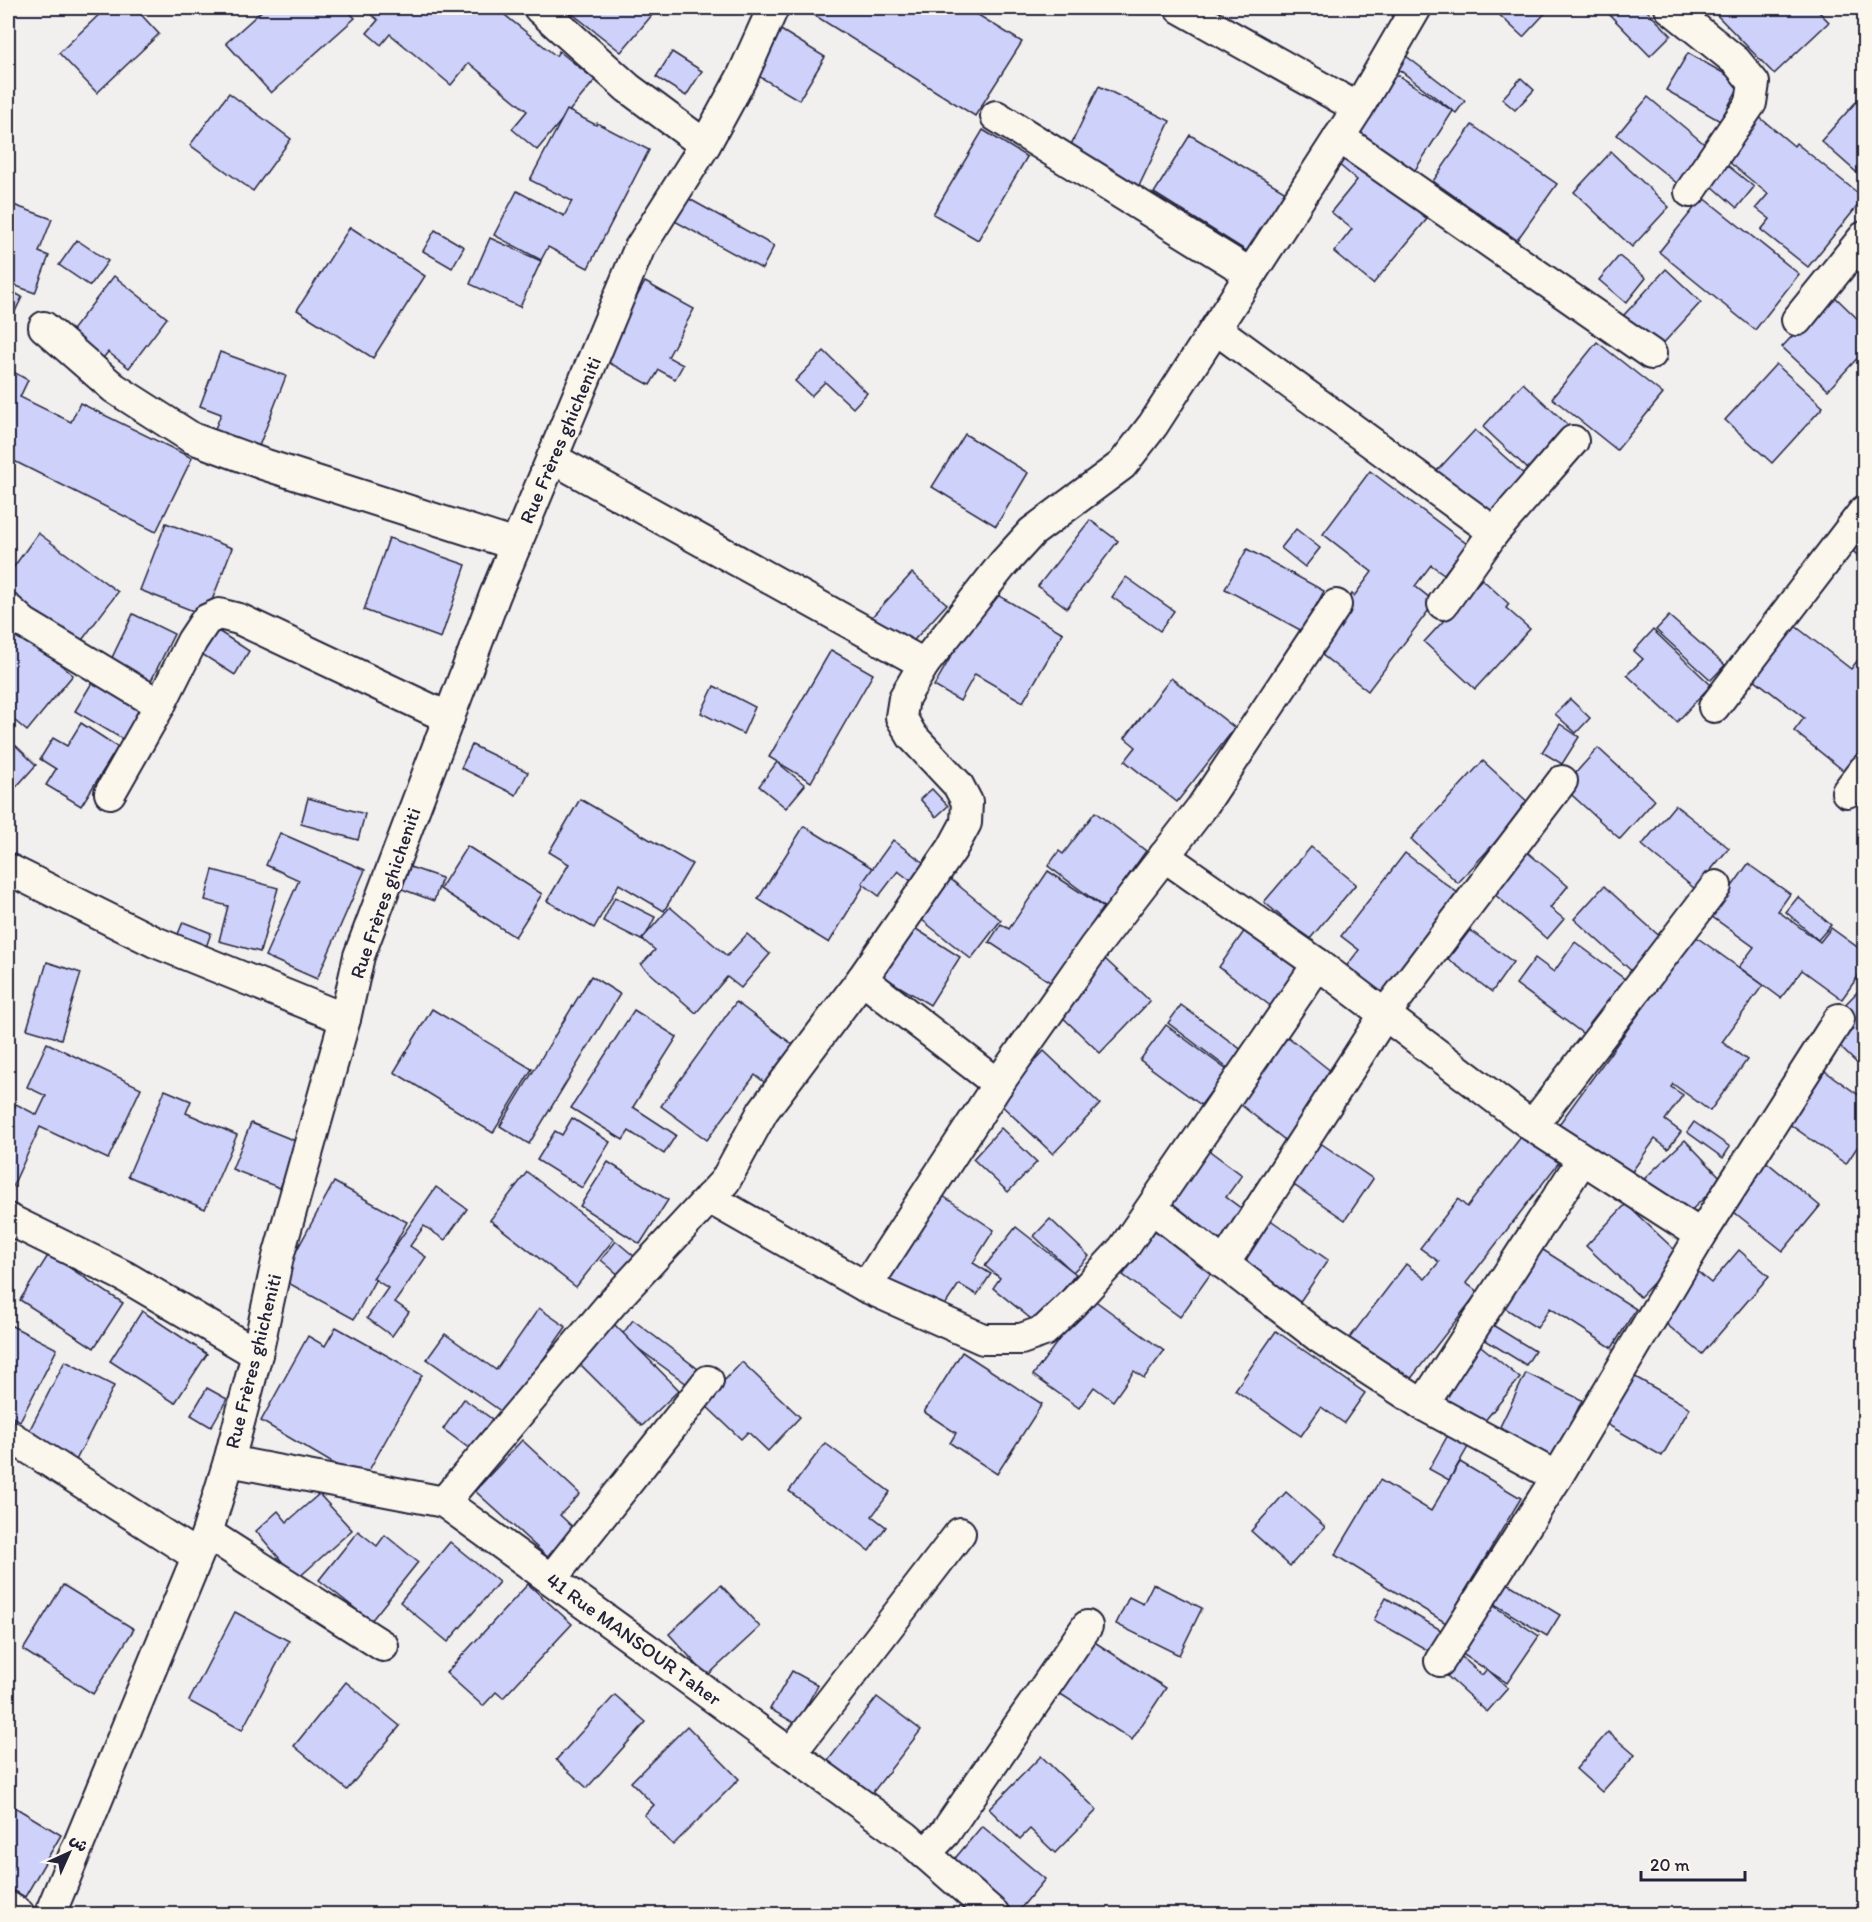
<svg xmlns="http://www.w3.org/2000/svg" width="1872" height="1922" viewBox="0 0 1872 1922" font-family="Itim,'Playpen Sans Arabic',sans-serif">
<rect width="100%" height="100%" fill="#f2efef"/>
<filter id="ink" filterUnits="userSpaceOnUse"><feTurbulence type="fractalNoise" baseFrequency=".0167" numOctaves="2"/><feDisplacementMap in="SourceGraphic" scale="12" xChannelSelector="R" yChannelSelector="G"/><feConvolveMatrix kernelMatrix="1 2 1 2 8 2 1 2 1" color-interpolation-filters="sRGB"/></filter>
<g filter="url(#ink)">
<g fill="#ced1fa" stroke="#22223b" stroke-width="1.5">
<path d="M106,8H135L159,34L97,93L59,53Z"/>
<path d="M265,8H345L355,18L271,93L226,43Z"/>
<path d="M363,8H496L556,56L559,51L595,80L537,150L512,129L527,111L469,63L451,85L390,34L381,45L367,33L378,20Z"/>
<path d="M565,8H658L621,52Z"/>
<path d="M803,8H931L944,16L950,8H967L1022,42L975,116Z"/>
<path d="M1492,8H1550L1523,37Z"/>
<path d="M1610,8H1644L1671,35L1650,56L1606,11Z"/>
<path d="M1710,8H1815L1829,22L1774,74Z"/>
<path d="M776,27L825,57L799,100L750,71Z"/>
<path d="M672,52L702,71L686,96L656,77Z"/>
<path d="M1688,53L1741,83L1720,121L1666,90Z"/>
<path d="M1406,56L1465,101L1456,113L1397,68Z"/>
<path d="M1390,70L1453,111L1410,178L1347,137Z"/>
<path d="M1521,78L1534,90L1515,110L1502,99Z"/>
<path d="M1099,86L1170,121L1139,186L1068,151Z"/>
<path d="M229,93L291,139L253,191L190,145Z"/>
<path d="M1864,93V179L1821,141Z"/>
<path d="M1648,97L1708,147L1678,184L1617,135Z"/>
<path d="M567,110L596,125L597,123L649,150L588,268L548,247L541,260L494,235L517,191L564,216L572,201L530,180Z"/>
<path d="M1758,116L1794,146L1796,143L1864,198L1808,267L1761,230L1770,219L1756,208L1768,194L1724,158Z"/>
<path d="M1472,125L1557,184L1517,240L1433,181Z"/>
<path d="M983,130L1027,157L978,240L933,214Z"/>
<path d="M1190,135L1286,192L1248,252L1154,193Z"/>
<path d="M1346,152L1427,219L1373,284L1334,252L1352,229L1331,212L1357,180L1337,163Z"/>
<path d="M1611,152L1669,207L1632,247L1574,192Z"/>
<path d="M1721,160L1754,187L1737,208L1705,180Z"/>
<path d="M684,196L774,246L762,269L671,219Z"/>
<path d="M1703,197L1799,274L1755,330L1659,252Z"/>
<path d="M8,203L52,219L39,252L49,256L35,293L8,283Z"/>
<path d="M350,227L425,276L373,358L297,310Z"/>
<path d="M435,230L464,247L452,268L423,251Z"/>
<path d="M490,238L541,261L520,307L470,284Z"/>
<path d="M77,240L108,261L90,286L59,265Z"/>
<path d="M1619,256L1646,278L1626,303L1599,280Z"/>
<path d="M1666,269L1701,302L1659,348L1623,316Z"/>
<path d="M114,276L167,318L129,368L108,352L95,368L62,343Z"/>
<path d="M645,282L694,309L668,357L683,365L675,379L659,370L650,385L602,359Z"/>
<path d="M8,289L22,297L8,326Z"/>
<path d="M1832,294L1864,325V351L1828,390L1782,347Z"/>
<path d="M1597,342L1663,394L1617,450L1552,398Z"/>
<path d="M824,351L867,393L853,408L825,382L811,396L795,381Z"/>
<path d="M220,352L286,376L254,459L210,441L221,414L200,406Z"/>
<path d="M1776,364L1823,407L1772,463L1725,420Z"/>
<path d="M8,369L28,380L20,397L71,422L80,403L192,458L156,532L8,458Z"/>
<path d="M1523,383L1571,428L1530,471L1483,427Z"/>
<path d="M1475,430L1527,477L1486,521L1435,473Z"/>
<path d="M965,434L1028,473L996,526L932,487Z"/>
<path d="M1370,471L1467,544L1444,574L1431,565L1415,586L1435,602L1368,691L1312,647L1352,594L1354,596L1372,572L1323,534Z"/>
<path d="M1090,520L1118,541L1067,608L1038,586Z"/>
<path d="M166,523L232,548L206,616L140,590Z"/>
<path d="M1864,525V562L1847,545Z"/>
<path d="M1296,529L1320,548L1305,567L1281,548Z"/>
<path d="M38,533L118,592L74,651L23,613L28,606L8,591V575Z"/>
<path d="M389,538L466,565L441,638L364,610Z"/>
<path d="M1247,549L1324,591L1302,631L1225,589Z"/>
<path d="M912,573L947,604L905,650L870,619Z"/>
<path d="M1126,577L1174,611L1160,631L1112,597Z"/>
<path d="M1482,579L1509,604L1506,608L1530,629L1475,689L1424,642Z"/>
<path d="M989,590L1063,633L1023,702L975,674L960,701L934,686Z"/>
<path d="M133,614L174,634L148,687L107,668Z"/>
<path d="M1669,616L1725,665L1711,680L1656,630Z"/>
<path d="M8,622L73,675L27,731L8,715Z"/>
<path d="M1790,622L1851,669L1864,652V745L1844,771L1794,731L1804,718L1749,675Z"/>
<path d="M212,627L249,651L235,675L197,651Z"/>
<path d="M1653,630L1711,685L1677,722L1627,675L1643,659L1634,651Z"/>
<path d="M831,650L873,674L811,782L769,757Z"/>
<path d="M99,671L148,701L124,740L75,711Z"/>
<path d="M1171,678L1235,728L1177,802L1125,761L1136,747L1125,738Z"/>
<path d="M714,686L755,707L743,734L701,713Z"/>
<path d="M1570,699L1590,718L1576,733L1555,714Z"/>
<path d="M81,723L118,747L81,806L46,785L56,769L40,759L53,738L67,746Z"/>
<path d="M1560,724L1579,737L1562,764L1542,752Z"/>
<path d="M11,741L36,765L8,796V745Z"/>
<path d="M472,745L528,772L516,795L461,768Z"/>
<path d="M1598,748L1655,800L1620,839L1563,787Z"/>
<path d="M1483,761L1530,804L1458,883L1411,839Z"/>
<path d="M777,762L805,785L786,808L759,786Z"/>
<path d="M932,789L948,806L936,817L920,799Z"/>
<path d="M308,798L365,814L358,840L301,824Z"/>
<path d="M580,799L692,864L664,911L619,884L594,928L547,901L569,864L549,852Z"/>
<path d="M1675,805L1729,848L1695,889L1642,845Z"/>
<path d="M1095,812L1146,851L1105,908L1048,866L1059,851L1063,854Z"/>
<path d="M804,826L874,869L829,943L758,899Z"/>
<path d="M280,833L365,870L317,979L265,956L299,880L266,865Z"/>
<path d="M893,840L924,863L911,881L898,871L879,896L862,883Z"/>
<path d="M467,846L542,894L515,937L440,889Z"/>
<path d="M1311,847L1356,884L1309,940L1264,902Z"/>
<path d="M1521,847L1568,886L1550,908L1564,919L1547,939L1487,888Z"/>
<path d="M1405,853L1459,894L1377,1000L1341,973L1359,950L1341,936Z"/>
<path d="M1748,864L1790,894L1778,911L1820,942L1831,928L1864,952V968L1842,999L1802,970L1781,998L1739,967L1754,947L1711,916Z"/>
<path d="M410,867L442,878L434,901L402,889Z"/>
<path d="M213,870L278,888L260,952L219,941L228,906L205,900Z"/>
<path d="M1048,871L1103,907L1053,984L989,942L1001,924L1009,929Z"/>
<path d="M948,877L1001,920L971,959L917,916Z"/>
<path d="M1604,886L1666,942L1636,975L1574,919Z"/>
<path d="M615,897L655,917L643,941L603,921Z"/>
<path d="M1798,897L1831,925L1818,940L1786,912Z"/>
<path d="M670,907L727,956L747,934L770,954L741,988L727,977L696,1013L641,965L655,950L642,939Z"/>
<path d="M183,922L211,933L205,950L176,939Z"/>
<path d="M913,927L960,957L930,1005L882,976Z"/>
<path d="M1245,930L1299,970L1272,1007L1219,967Z"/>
<path d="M1470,930L1513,962L1492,992L1448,959Z"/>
<path d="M1695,936L1763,985L1722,1042L1747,1060L1710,1111L1673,1084L1671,1087L1683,1095L1665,1120L1681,1132L1668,1149L1655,1139L1626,1180L1552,1134Z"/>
<path d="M1575,942L1630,983L1589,1038L1516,984L1535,958L1554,972Z"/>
<path d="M1105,959L1150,1001L1100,1053L1055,1010Z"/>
<path d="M47,962L81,973L61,1039L27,1029Z"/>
<path d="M591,976L620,994L529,1144L500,1126Z"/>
<path d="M1864,985V1070L1838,1045L1853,1029L1837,1013Z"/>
<path d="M736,1002L796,1047L768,1085L755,1075L707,1140L661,1106Z"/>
<path d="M1181,1005L1243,1051L1230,1070L1168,1023Z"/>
<path d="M432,1009L532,1069L493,1133L394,1072Z"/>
<path d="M634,1010L677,1037L633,1107L676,1135L664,1154L629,1131L623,1140L571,1108Z"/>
<path d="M1166,1025L1227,1070L1201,1105L1140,1060Z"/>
<path d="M1288,1037L1337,1076L1285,1140L1236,1101Z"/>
<path d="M47,1043L141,1088L108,1159L40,1127L10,1192L8,1191V1124L16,1104L37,1115L46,1096L27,1087Z"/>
<path d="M1044,1051L1100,1104L1053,1154L997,1101Z"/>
<path d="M1822,1069L1864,1099V1137L1846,1164L1785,1121Z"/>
<path d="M165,1090L191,1101L186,1113L237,1135L205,1209L128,1176Z"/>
<path d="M572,1118L610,1142L582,1188L537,1160L555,1131L562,1135Z"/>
<path d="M1694,1122L1730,1147L1723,1158L1687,1132Z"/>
<path d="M251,1123L298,1142L280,1188L232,1169Z"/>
<path d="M1001,1128L1037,1162L1008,1192L973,1159Z"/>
<path d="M1524,1133L1560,1161L1466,1283L1478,1292L1406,1385L1348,1340L1406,1264L1425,1279L1439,1262L1420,1248L1458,1199L1467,1207Z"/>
<path d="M1316,1140L1373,1179L1345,1220L1288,1181Z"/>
<path d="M1685,1140L1723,1180L1681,1220L1643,1180Z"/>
<path d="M1207,1149L1242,1175L1226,1197L1246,1212L1215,1253L1161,1212Z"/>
<path d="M1763,1159L1820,1206L1783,1251L1725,1205Z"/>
<path d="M608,1162L668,1200L640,1244L580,1206Z"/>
<path d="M527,1172L614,1239L576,1287L490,1220Z"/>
<path d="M334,1182L407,1222L354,1319L281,1279Z"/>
<path d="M436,1187L467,1209L445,1240L424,1226L410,1246L426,1257L395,1302L409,1312L392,1336L367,1318L388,1288L373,1278Z"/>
<path d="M943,1196L994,1230L973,1263L991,1274L977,1295L959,1284L937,1317L886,1283Z"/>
<path d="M1626,1204L1680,1255L1640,1297L1586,1246Z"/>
<path d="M1050,1219L1089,1256L1073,1272L1034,1236Z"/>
<path d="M1269,1219L1328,1260L1295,1309L1236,1268Z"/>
<path d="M1016,1227L1076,1274L1036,1323L993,1288L1000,1278L985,1266Z"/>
<path d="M1157,1228L1214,1269L1180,1317L1123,1275Z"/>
<path d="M616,1241L635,1257L620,1276L601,1260Z"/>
<path d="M1529,1241L1636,1309L1612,1348L1550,1308L1537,1328L1492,1300Z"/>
<path d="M1739,1250L1769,1276L1702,1354L1653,1313L1692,1267L1711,1283Z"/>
<path d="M49,1254L123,1303L94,1348L20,1300Z"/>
<path d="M1090,1297L1164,1351L1144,1378L1134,1371L1113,1401L1094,1387L1079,1408L1033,1375Z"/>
<path d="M539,1308L566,1327L505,1414L427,1359L445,1334L496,1370Z"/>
<path d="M142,1311L207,1354L175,1403L110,1361Z"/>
<path d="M633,1320L698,1369L687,1384L621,1336Z"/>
<path d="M8,1324L57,1349L20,1421L8,1415Z"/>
<path d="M614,1324L679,1390L642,1426L577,1361Z"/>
<path d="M1491,1324L1535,1351L1526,1365L1482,1338Z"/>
<path d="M336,1327L422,1375L363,1481L261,1421L308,1336L325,1346Z"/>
<path d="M1276,1331L1365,1393L1344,1423L1321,1407L1301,1436L1235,1390Z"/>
<path d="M1476,1342L1520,1378L1478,1429L1434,1394Z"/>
<path d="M962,1352L1042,1404L997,1474L950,1443L956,1433L924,1412Z"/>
<path d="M65,1361L114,1386L75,1462L26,1437Z"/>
<path d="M742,1362L800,1417L768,1451L748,1432L741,1439L703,1403Z"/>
<path d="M1623,1370L1690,1408L1662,1456L1596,1418Z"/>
<path d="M1526,1373L1582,1400L1552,1463L1496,1435Z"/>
<path d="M207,1388L227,1399L211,1427L191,1415Z"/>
<path d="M464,1399L492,1419L470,1449L443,1429Z"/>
<path d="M1448,1435L1468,1447L1449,1480L1429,1469Z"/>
<path d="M522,1440L580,1494L560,1515L579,1533L553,1562L475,1491Z"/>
<path d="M825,1443L890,1492L872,1516L886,1527L869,1551L789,1491Z"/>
<path d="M1460,1462L1521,1498L1446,1623L1335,1555L1380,1480L1431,1511Z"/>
<path d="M1286,1492L1325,1527L1290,1566L1251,1531Z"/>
<path d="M319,1494L352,1530L297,1579L256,1531L278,1511L287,1522Z"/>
<path d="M358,1531L377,1546L385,1535L418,1562L371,1621L319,1580Z"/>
<path d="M450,1542L499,1582L448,1642L400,1602Z"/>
<path d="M1499,1578L1560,1615L1547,1636L1486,1599Z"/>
<path d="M528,1584L572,1624L503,1698L496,1692L483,1706L446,1673Z"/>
<path d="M1153,1584L1202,1608L1179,1655L1116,1624L1129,1597L1143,1604Z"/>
<path d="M63,1585L134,1629L93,1694L23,1650Z"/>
<path d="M721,1585L760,1627L707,1676L669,1634Z"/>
<path d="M1386,1598L1441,1630L1429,1651L1374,1620Z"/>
<path d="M1482,1598L1539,1636L1507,1683L1450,1646Z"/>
<path d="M235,1612L289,1641L242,1730L189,1701Z"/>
<path d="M1093,1641L1166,1688L1132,1740L1059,1693Z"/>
<path d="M1453,1649L1482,1675L1487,1669L1508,1688L1487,1712L1437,1667Z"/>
<path d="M792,1671L818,1685L796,1724L770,1709Z"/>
<path d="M346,1682L400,1726L347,1790L294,1746Z"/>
<path d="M615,1695L646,1722L587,1788L556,1760Z"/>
<path d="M877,1697L921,1730L866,1801L823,1767Z"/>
<path d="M687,1726L739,1779L673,1845L644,1815L654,1805L631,1782Z"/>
<path d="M1608,1732L1635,1755L1602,1792L1576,1769Z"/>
<path d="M1041,1756L1097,1810L1055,1853L1030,1829L1020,1839L989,1809Z"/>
<path d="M8,1803L61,1835L25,1897L8,1887Z"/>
<path d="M982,1826L1045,1879L1016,1914H1003L947,1868Z"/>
</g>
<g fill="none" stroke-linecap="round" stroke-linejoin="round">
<defs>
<g id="minor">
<path d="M539,8L628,88L705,145"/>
<path d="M1180,8L1358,108"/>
<path d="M1670,8L1736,61L1754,83L1751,103L1690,192"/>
<path d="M996,116L1251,274"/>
<path d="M1339,137L1651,354"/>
<path d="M1797,320L1864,237"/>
<path d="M44,327L114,388L192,438L263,464L516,545"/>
<path d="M1216,329L1494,532L1443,604"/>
<path d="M1494,532L1573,441"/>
<path d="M8,609L24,623L160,705"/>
<path d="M924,664L1003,564L1032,532L1122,465L1153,425L1358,108L1416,8"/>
<path d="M1714,707L1864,511"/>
<path d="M1847,792L1864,770"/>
<path d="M110,793L160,705L192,641L206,620L219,614L239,619L449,718"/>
<path d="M1164,856L1318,964L1532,1126L1701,1235"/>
<path d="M8,869L155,942L345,1019"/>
<path d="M862,979L998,1084"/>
<path d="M1532,1126L1716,886"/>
<path d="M709,1198L866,1287L983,1339H1021L1044,1331L1072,1304L1123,1249L1318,964"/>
<path d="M1152,1208L1320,1338L1423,1405L1557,1477"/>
<path d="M8,1219L124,1276L257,1354"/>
<path d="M1224,1264L1385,1014L1562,781"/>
<path d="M866,1287L998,1084L1095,946L1202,807L1336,605"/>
<path d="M1423,1405L1582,1160"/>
<path d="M8,1435L197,1556"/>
<path d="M229,1461L444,1502L906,1837L994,1914"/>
<path d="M444,1502L612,1303L725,1181L763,1111L862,979L952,849L966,823L967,802L958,785L912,736L901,717L904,698L924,664L552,458"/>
<path d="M207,1533L383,1646"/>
<path d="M551,1579L708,1381"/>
<path d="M1440,1661L1557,1477L1701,1235L1839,1019"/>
<path d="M791,1753L960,1533"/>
<path d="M925,1854L945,1833L1087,1626"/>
<path d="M8,1907L19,1914"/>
<path d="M50,1914L207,1533L229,1461L257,1354L278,1257L345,1019L359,956L495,595L639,249L705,145L742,77L773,8"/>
</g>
</defs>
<use href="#minor" stroke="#22223b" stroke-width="34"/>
<use href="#minor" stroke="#fbf7ec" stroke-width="30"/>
</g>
</g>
<g text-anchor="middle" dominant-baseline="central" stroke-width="6" stroke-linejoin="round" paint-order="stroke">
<g font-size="20" fill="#22223b" stroke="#fbf7ec">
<text transform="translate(560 440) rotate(-67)">Rue Frères ghicheniti</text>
<text transform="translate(385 893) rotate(-71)">Rue Frères ghicheniti</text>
<text transform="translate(253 1361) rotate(-76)">Rue Frères ghicheniti</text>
<text transform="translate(634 1639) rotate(36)">41 Rue MANSOUR Taher</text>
</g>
</g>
<rect width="1872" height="1922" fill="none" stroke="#fbf7ec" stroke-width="30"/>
<rect x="15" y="15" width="1842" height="1892" fill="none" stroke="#22223b" stroke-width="2" filter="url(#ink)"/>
<g transform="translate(69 1853) rotate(45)" stroke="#fbf7ec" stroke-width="4.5" paint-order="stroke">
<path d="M0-4.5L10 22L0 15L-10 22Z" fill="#22223b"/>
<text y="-9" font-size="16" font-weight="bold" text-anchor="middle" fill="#22223b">ش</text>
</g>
<path d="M1641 1871v9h104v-9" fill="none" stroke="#22223b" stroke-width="3"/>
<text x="1650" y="1871" font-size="18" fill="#22223b" stroke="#fbf7ec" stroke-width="4.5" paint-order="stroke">20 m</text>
</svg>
